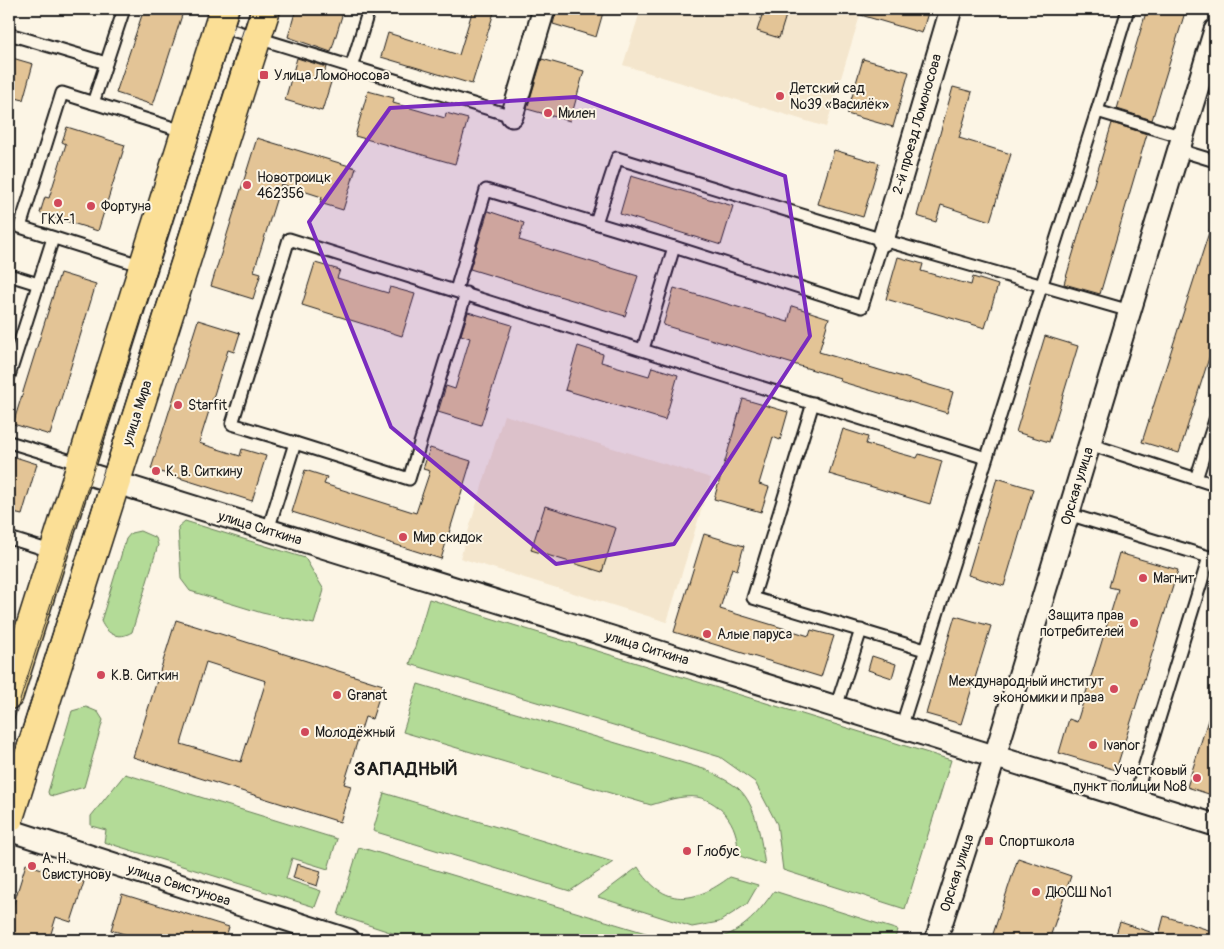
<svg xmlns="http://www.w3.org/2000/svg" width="1224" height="949" viewBox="0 0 1224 949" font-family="Pangolin,sans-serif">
<rect width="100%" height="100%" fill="#fcf5e5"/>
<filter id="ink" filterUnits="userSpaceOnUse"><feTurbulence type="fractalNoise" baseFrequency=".02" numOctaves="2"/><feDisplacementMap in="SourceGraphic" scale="10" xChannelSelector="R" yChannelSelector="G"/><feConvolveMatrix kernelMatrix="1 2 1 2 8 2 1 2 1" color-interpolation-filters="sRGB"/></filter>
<g filter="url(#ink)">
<g fill="#f4e6cd">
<path d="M641,9H862L826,127L623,65Z"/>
<path d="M504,415L711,478L667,622L460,558Z"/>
</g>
<g fill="#b3db97" stroke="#687c5a">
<path d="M185,521L305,558L324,590L314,624L262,613L190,591L181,579L178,527Z"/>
<path d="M140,531L156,538L158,545L132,632C119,640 107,635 101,621L126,539L131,533Z"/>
<path d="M429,599L951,760L905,909L783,870L777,824L755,782L720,757L410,664Z"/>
<path d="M418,684L707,770C717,776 729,781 738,788C757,805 761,841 765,865L737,855C741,829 723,802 697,797C681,795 665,801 651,805L403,732Z"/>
<path d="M86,707L98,712L103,720L84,787L54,796L49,795L48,792L72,711Z"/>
<path d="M125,774L337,839L328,869L292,858L286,879L321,891L315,907L104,842L106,830L91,826V816Z"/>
<path d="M384,793L613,862L570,891L373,831Z"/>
<path d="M359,847L669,940H414L338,915Z"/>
<path d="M638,867C664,908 694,904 730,877L758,885L747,904L719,922L692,927L598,897Z"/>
<path d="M774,891L898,930L894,940H710C740,935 757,915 774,891Z"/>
</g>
<g fill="#e3c496" stroke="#1c1c1c" fill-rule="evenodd">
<path d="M144,9H184L153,105L116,93Z"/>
<path d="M296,9H344L331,52L288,37Z"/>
<path d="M473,9H495L472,84L381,57L388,33L459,55Z"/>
<path d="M557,9H604L596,37L553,24Z"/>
<path d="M764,9H788L779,38L757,31Z"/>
<path d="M855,9H929L922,33L854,13Z"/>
<path d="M1147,9H1186L1152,120L1117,109Z"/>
<path d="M9,57L33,64L23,100L9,96Z"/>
<path d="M297,58L326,67L323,76L332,79L322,111L285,100Z"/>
<path d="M542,59L584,71L570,121L527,109Z"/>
<path d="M863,59L909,72L893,127L847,114Z"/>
<path d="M953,87L972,92L959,138L1011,154L990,221L941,205L936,222L917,216Z"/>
<path d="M368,91L394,98L393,103L445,118L446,113L468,119L455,164L355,136Z"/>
<path d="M1112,123L1147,134L1100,294L1064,284Z"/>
<path d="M67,127L125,145L98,231L40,213L45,197L49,198L66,144L62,142Z"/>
<path d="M257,138L356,168L343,210L320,203L322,197L281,184L254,271L261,273L253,299L211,286Z"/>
<path d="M834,150L879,163L863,217L818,204Z"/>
<path d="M631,176L733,206L721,245L620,214Z"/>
<path d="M488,211L524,223L519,240L638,276L625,316L470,269Z"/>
<path d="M1212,223L1215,224V339L1179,453L1142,442Z"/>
<path d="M898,257L923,264L921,271L971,285L973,277L998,285L985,328L886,299Z"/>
<path d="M315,263L340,270L337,278L388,293L390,287L415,294L402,336L302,305Z"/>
<path d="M60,273L96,284L50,435L13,424Z"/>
<path d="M674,288L788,322L792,306L829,318L819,352L953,392L947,413L839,381L840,378L663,325Z"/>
<path d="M468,312L512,325L481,425L438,412L446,386L455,389L470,338L461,335Z"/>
<path d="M198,320L240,333L234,352L228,350L199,443L240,456L242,449L266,456L252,501L151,469Z"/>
<path d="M1045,336L1078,346L1049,442L1016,432Z"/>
<path d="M578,346L603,354L601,362L649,376L652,367L678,375L665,420L565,390Z"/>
<path d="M743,399L788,412L780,440L773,437L759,484L769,487L761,512L714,499Z"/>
<path d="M843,429L868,437L866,444L917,458L919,454L942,461L930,504L829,474Z"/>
<path d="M430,448L471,461L441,559L292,512L305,470L327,477L324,484L416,513L430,471L423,469Z"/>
<path d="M9,455L37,464L22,515L9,512Z"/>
<path d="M997,478L1033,489L1004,586L968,575Z"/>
<path d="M545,506L616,528L602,572L531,550Z"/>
<path d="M704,534L744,546L737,570L732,568L720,609L809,636L811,630L834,636L821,677L674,632Z"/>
<path d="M1119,553L1178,570L1116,770L1059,753L1069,719L1077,722L1118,589L1109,587Z"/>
<path d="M955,616L991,626L961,724L926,714Z"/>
<path d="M176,620L383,685L372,719L365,717L344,784L351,786L340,822L133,757ZM206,662L266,681L241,762L181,744Z"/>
<path d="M872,656L896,664L892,678L868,670Z"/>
<path d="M1212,707L1215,708V796L1187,787Z"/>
<path d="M1018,858L1071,876L1049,940H991Z"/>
<path d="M26,864L84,882L71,922L56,917L49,940H9V919Z"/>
<path d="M297,864L321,871L317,886L293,878Z"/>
<path d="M122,894L229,927L225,940H144L111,930Z"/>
<path d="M1164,916L1215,932V940H1114L1120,922L1159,935Z"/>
</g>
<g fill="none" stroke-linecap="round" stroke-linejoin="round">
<defs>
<g id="service">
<path d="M219,26L512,116"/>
<path d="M9,34L106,63"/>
<path d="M351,68L369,9"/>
<path d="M93,103L124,9"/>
<path d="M1097,111L1128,9"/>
<path d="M1179,150L1215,161"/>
<path d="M596,223L617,158L883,240L862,307L674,247"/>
<path d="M883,240L1130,311"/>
<path d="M143,266L20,227L62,93L186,132"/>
<path d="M9,275L38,284"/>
<path d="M456,290L486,190L674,247L643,349"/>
<path d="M9,376L53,238"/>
<path d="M813,403L753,598L925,650"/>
<path d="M9,442L81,464"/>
<path d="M295,443L409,479L466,293"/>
<path d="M1089,444L1215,485"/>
<path d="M1196,479L1215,420"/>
<path d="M1068,514L1209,557L1134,800"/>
<path d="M268,530L295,443L232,424L289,239L986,458"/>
<path d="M9,538L54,552"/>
<path d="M836,707L861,630"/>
<path d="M901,728L1097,111L1183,137"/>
</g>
<g id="minor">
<path d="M512,116L544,9"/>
<path d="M883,240L951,9"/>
<path d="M79,471L1215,825"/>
<path d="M9,830L349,940"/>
<path d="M936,940L995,756L1215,30"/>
</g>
<g id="primary">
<path d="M9,695L224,9"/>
<path d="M9,818L266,9"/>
</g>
</defs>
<use href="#service" stroke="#1c1c1c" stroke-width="15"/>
<use href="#minor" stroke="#1c1c1c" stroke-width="25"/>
<use href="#primary" stroke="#1c1c1c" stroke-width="31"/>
<use href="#service" stroke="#fcf5e5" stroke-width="11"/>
<use href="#minor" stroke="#fcf5e5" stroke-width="21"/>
<use href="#primary" stroke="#fbdf96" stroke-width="28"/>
<g stroke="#1c1c1c" stroke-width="1">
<path d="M9,735L240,9"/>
<path d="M9,770L250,9"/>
</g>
</g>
</g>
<path fill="#7b2cbf" fill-opacity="0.2" stroke="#7b2cbf" stroke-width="4" stroke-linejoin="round" d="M576,97L785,176L810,336L674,544L556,564L391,427L309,222L390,108Z"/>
<g fill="#d1495b" stroke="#fcf5e5" stroke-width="2">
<rect x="259" y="70" width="10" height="10" rx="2.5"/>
<circle cx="780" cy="96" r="5"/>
<circle cx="548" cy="113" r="5"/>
<circle cx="247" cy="185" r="5"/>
<circle cx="58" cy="203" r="5"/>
<circle cx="91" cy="206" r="5"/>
<circle cx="178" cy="405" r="5"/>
<circle cx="156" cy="471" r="5"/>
<circle cx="403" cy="537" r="5"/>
<circle cx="1143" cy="578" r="5"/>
<circle cx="1134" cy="623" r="5"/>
<circle cx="707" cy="634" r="5"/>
<circle cx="101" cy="675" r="5"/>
<circle cx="1114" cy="689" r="5"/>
<circle cx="337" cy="695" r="5"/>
<circle cx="305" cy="732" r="5"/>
<circle cx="1093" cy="745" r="5"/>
<circle cx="1197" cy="778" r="5"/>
<rect x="984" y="836" width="10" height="10" rx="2.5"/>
<circle cx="687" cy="851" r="5"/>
<circle cx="32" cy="866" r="5"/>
<circle cx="1036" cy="892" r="5"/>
</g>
<g text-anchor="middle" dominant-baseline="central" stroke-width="4" stroke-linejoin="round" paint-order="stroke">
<g font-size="14" fill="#1c1c1c" stroke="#fcf5e5" text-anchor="start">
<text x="274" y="75">Улица Ломоносова</text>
<text x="790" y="88">Детский сад<tspan x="790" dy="16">№39 «Василёк»</tspan></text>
<text x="558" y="113">Милен</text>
<text x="257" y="177">Новотроицк<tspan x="257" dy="16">462356</tspan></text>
<text x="101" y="206">Фортуна</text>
<text x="58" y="219" text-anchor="middle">ГКХ-1</text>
<text x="188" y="405">Starfit</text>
<text x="166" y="471">К. В. Ситкину</text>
<text x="413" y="537">Мир скидок</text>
<text x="1153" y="578">Магнит</text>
<text x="1124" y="615" text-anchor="end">Защита прав<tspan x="1124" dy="16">потребителей</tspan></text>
<text x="717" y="634">Алые паруса</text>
<text x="111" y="675">К.В. Ситкин</text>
<text x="1104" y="681" text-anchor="end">Международный институт<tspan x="1104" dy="16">экономики и права</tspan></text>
<text x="347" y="695">Granat</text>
<text x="315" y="732">Молодёжный</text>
<text x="1103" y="745">Ivanor</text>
<text x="1187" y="770" text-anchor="end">Участковый<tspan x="1187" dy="16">пункт полиции №8</tspan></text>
<text x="999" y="841">Спортшкола</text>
<text x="697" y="851">Глобус</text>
<text x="42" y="858">А. Н.<tspan x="42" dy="16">Свистунову</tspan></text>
<text x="1046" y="892">ДЮСШ №1</text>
</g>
<g font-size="14" fill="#1c1c1c" stroke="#fcf5e5">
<text transform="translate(917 124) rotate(-74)">2-й проезд Ломоносова</text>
<text transform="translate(137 413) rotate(-72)">улица Мира</text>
<text transform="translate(1077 486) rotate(-73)">Орская улица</text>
<text transform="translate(260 528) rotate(17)">улица Ситкина</text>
<text transform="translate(647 648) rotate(17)">улица Ситкина</text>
<text transform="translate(957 873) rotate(-72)">Орская улица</text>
<text transform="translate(179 885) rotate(18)">улица Свистунова</text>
</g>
<g font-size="19" font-weight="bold" letter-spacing="1" fill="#1c1c1c" stroke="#fcf5e5">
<text x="406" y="769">ЗАПАДНЫЙ</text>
</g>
</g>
<rect width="1224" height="949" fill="none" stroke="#fcf5e5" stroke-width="30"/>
<rect x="15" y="15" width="1194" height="919" fill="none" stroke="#1c1c1c" stroke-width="2" filter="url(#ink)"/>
</svg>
